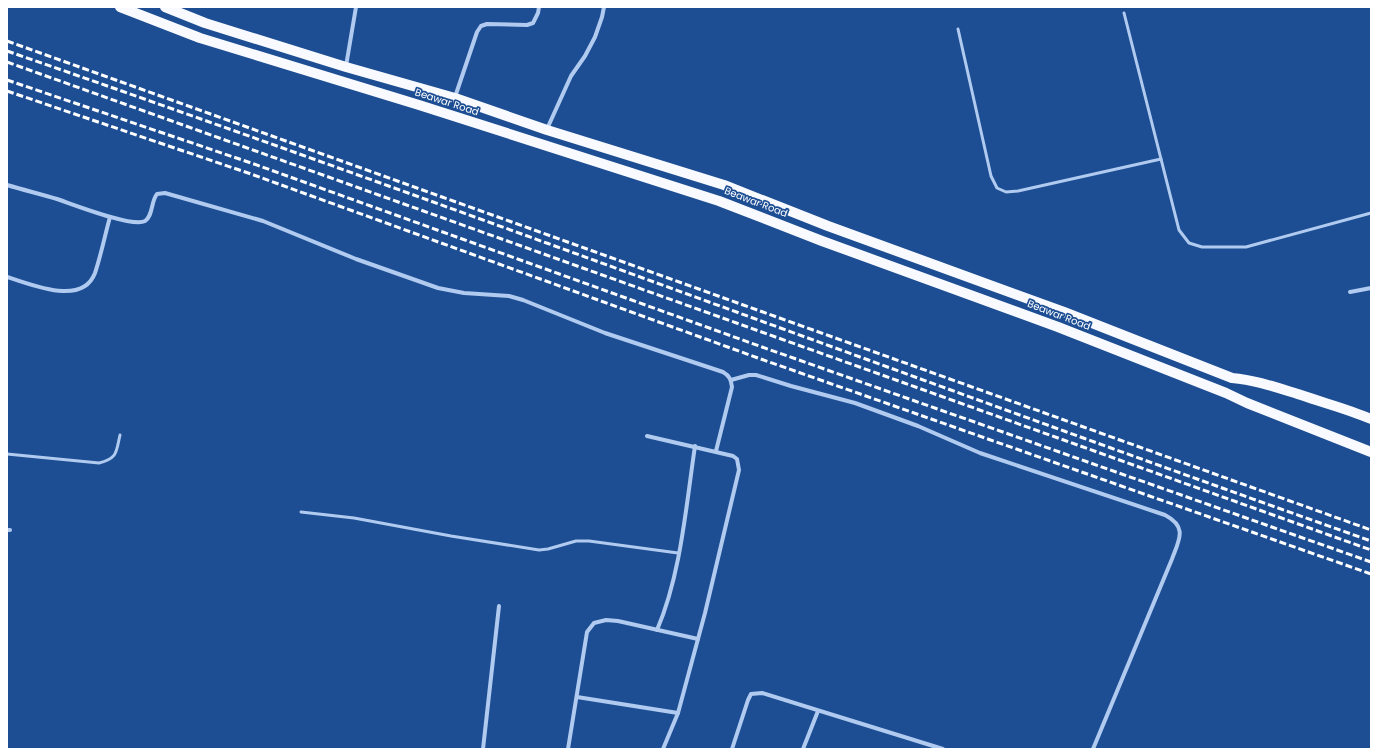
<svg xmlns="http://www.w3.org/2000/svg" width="1378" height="756" viewBox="0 0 1378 756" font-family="Poppins,sans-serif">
<rect width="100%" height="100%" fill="#1d4e94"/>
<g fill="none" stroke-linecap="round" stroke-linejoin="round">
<g stroke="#b0cbef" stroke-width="3">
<path d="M1124,13L1179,230L1189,243L1202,247H1246L1371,213"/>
<path d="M958,29L991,176L997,188L1006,192L1018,191L1161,159"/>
<path d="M7,454L99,463C118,458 116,452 120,435"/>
<path d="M301,512L354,518L451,536L539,550L548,549L576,541H589L678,553"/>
</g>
<g stroke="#b0cbef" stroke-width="4">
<path d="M346,66L356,7"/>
<path d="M455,97L477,32L481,26L487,24L527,25L533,23L538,13L539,7"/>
<path d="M547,129L571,76L585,56L595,37L602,17L604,7"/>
<path d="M7,185C24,190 40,194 57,199C72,204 133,228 145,221C153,216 151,201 157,194L165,193L263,221L356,259L438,288L464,293L509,296L523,300L605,333L723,372C730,376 731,380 732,387L716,451"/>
<path d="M7,277C31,284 82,307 95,273C101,255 105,235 110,217"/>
<path d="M1350,292L1371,288"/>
<path d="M731,380L749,375H756L791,386L855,403L918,426L980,453L1165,515C1188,527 1179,540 1172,559L1093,749"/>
<path d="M647,436L733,456L737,459L739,470L705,613L678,713L663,749"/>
<path d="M7,530H10"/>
<path d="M657,630C681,574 686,506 695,446"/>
<path d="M577,697L678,713"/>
<path d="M483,749L499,606"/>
<path d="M568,749L587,632L594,623L606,620L618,621L698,639"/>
<path d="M732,749L748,700L751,694L762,693L943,749"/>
<path d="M803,749L818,711"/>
</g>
<g stroke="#f8faff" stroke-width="10">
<path d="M120,7L200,38L419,105L719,201L822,241L1058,327L1226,393L1247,403L1371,452"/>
<path d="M165,7L205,23L346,67L455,98L547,130L724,185L828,226L1064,312L1232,378C1256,380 1278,388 1301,395C1324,403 1348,409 1371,419"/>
</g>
<g stroke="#fff" stroke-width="3" stroke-dasharray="7 3" stroke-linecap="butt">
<path d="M7,41L1371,530"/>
<path d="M7,51C463,209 916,380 1371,541"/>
<path d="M7,62L1371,550"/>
<path d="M7,80L254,164L762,347L1371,562"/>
<path d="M7,91L251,174L758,358L1371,574"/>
</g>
</g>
<g text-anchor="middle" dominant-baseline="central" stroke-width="3.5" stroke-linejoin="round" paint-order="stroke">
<g font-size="10" fill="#fff" stroke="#1d4e94">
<text transform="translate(447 102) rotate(18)">Beawar Road</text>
<text transform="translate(756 202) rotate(21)">Beawar Road</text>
<text transform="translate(1059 315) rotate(21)">Beawar Road</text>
</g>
</g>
<rect width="1378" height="756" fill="none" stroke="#ffffff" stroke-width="16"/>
</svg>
